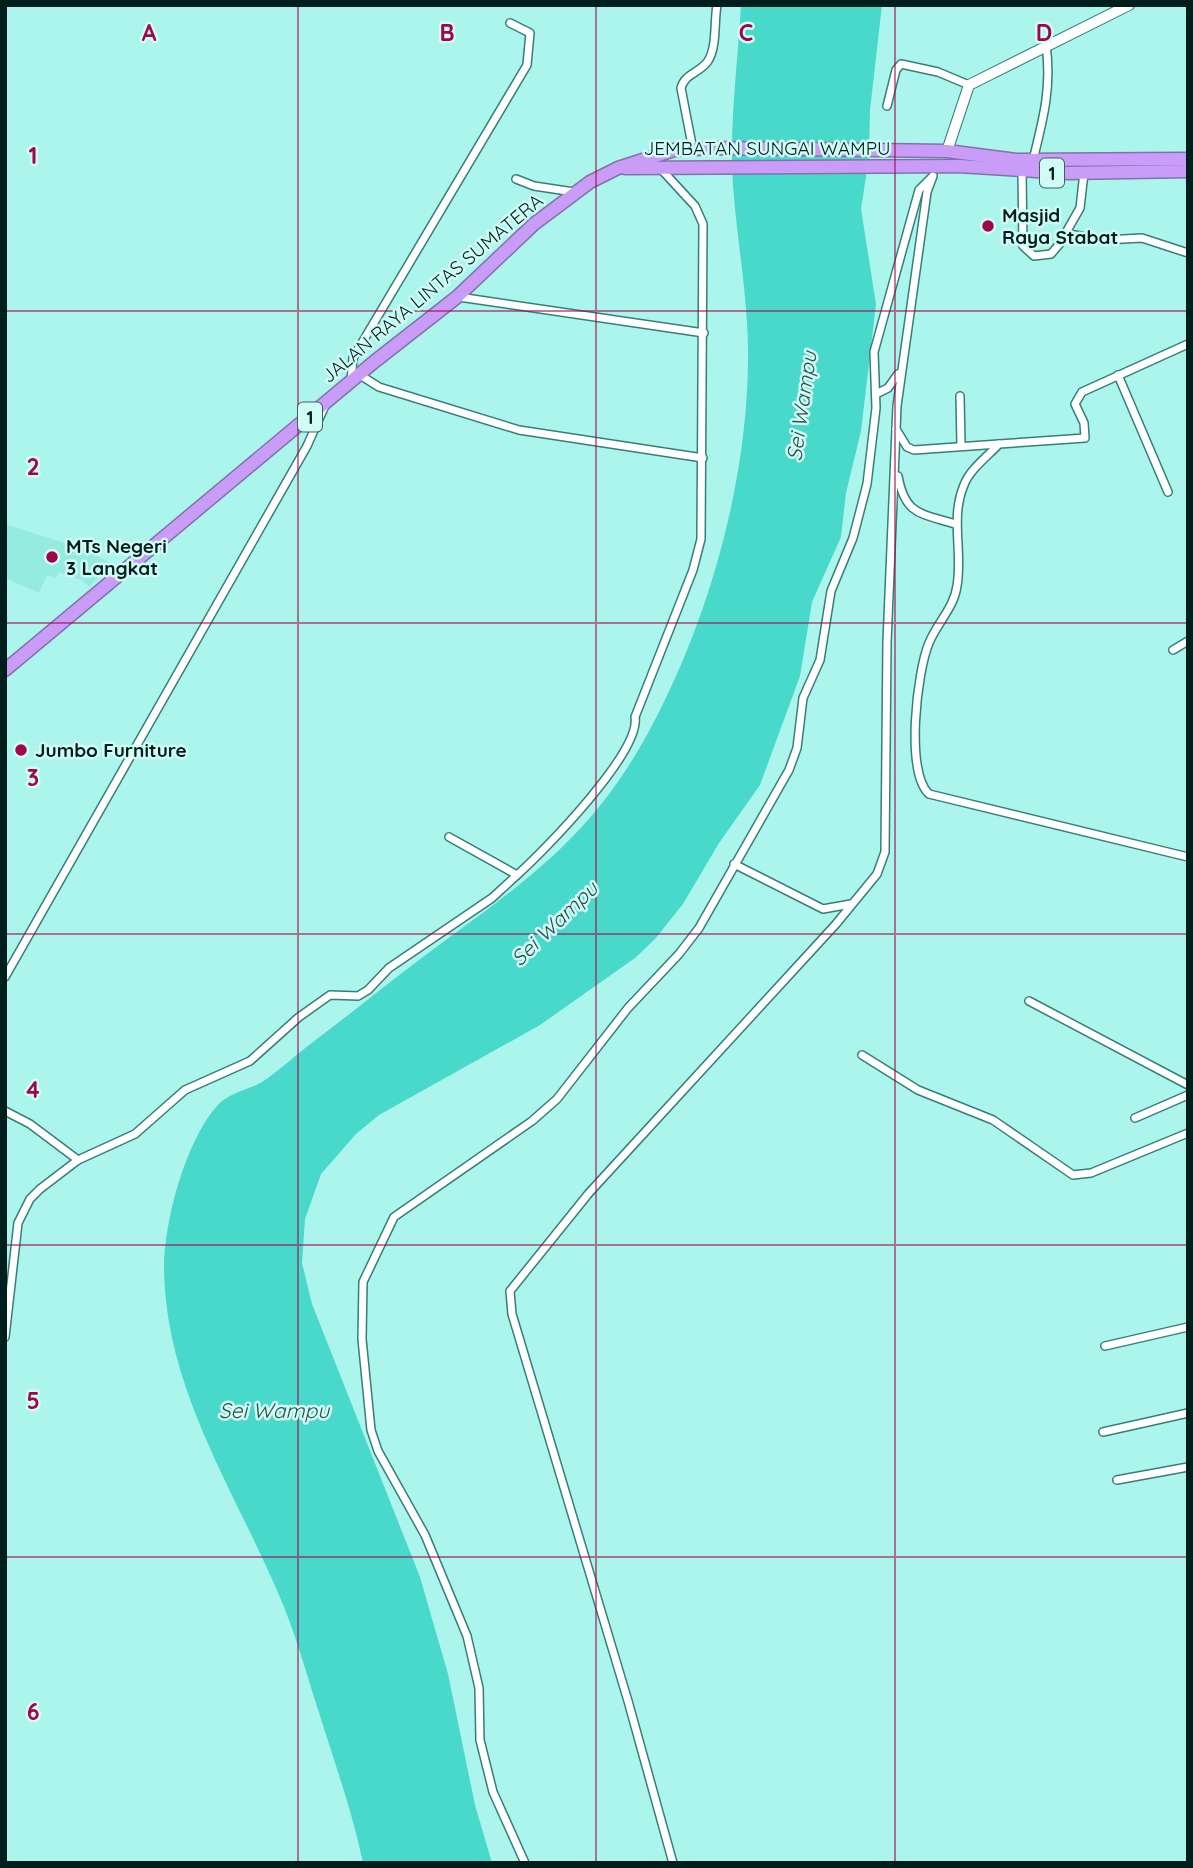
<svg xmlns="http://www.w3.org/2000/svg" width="1193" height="1868" viewBox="0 0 1193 1868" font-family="Quicksand,sans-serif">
<rect width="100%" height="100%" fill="#abf5ec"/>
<path fill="#96ebe0" d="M5,524L86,550L112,564L89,587L83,581L59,572L56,578L47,575L39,593L5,578Z"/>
<path fill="#48d9cb" d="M741,5H882L870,110L869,157L861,209L876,304L861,431L846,493L841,537L812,602L800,676L760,785L719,843L683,904L655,939L635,958L540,1025L379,1115L356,1134L321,1174L305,1219L302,1263L312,1304L420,1577L448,1674L475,1805L492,1863H363C353,1814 336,1767 321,1719C307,1676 295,1630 276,1588C231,1485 165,1385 164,1268C164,1222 185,1143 216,1107C228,1093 246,1091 262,1082C276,1073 290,1060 304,1049C349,1015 393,979 439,945C538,873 600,828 657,716C713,607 750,469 748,346C747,285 734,226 732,165C731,112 738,58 741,5Z"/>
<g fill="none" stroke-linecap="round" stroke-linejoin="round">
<defs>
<g id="street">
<path d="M887,106L896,70L901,64L938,72L969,85"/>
<path d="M693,150L681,88C685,73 700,73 708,61C717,47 714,22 717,5"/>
<path d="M1033,160C1043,120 1052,87 1046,45"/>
<path d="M1022,172L1023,246L1034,256L1051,254L1068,234L1105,240L1142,238L1188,253"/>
<path d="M516,179L534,186L574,192"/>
<path d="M1064,236L1080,208L1084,173"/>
<path d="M459,297L704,333"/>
<path d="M1188,344L1082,392L1075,404L1084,423L1085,438L999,444C988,456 970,469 964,485C950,518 963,551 957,586C954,608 937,623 929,643C917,671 905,772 929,794L1188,857"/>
<path d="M360,375L379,387L519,430L703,458"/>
<path d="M1118,375L1168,492"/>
<path d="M351,381L353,358L527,65L530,33L510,23"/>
<path d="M876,394L888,388L898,374"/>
<path d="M960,396L961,445"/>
<path d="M896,429L907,447L914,450L999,444"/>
<path d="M898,476C905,515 920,513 955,524"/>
<path d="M1173,650L1188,641"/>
<path d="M449,837L517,875C544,851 641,752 635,717L693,570L701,539L703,224L695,206L660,168"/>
<path d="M734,864L823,909L851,904"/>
<path d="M5,977L307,446L324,408"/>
<path d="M1029,1001L1188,1085"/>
<path d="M862,1055L918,1090L993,1120L1073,1175L1091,1173L1188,1133"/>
<path d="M5,1111L30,1124L78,1160"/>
<path d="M1135,1118L1188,1095"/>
<path d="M5,1337L18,1223L30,1199L40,1189L78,1160L135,1134L185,1090L250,1061L299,1017L330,995L358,996L368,990L389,968L492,898L517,875"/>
<path d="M1105,1346L1188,1327"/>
<path d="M1103,1432L1188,1413"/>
<path d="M1117,1480L1188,1467"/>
<path d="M525,1863L493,1792L480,1740L479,1688L467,1636L425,1535L378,1451L371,1430L362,1339L363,1282L394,1217L532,1121L557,1099L628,1008L679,954L699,928L789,770L797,748L803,698L820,660L831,591L853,538L867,484L876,408L874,352L919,190L932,177"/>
<path d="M673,1863L628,1701L512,1314L510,1291L589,1193L836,924L877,874L885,852L887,642L897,406L927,192L933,176"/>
</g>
<path id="secondary" d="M947,151L969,85L1129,5"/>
<g id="highway">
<path d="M625,168L959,166L1068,173L1188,171"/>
<path d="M5,670L374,362L457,297L534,224L590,182L618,168L674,150L715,148L947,151L1016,160L1188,159"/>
</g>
</defs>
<use href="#street" stroke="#357f78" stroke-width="10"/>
<use href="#secondary" stroke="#357f78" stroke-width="12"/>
<use href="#highway" stroke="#8371aa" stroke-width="15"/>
<use href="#street" stroke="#fff" stroke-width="7"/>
<use href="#secondary" stroke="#fff" stroke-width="10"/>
<use href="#highway" stroke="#c99df7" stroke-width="12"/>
</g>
<path fill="none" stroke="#a10648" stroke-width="2" stroke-opacity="0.55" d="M298,5V1863M596,5V1863M895,5V1863M5,311H1188M5,623H1188M5,934H1188M5,1245H1188M5,1557H1188"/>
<g fill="#a10648" stroke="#d1fcf6" stroke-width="2.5">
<circle cx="988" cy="226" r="7"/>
<circle cx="52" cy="557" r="7"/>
<circle cx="21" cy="750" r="7"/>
</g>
<g text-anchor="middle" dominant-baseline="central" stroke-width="5" stroke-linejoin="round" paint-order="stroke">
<g fill="#d1fcf6" stroke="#3f615d" stroke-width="2">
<rect x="1040" y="158.5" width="24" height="29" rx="5"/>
<rect x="298" y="402.5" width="24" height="29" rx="5"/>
</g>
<g font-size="18" font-weight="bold" fill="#001f1c">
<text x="1052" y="173">1</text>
<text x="310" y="417">1</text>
</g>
<g font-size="19" fill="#001f1c" stroke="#d1fcf6">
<text x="767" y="148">JEMBATAN SUNGAI WAMPU</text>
<text transform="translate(432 288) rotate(-40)">JALAN RAYA LINTAS SUMATERA</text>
</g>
<g font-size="19" font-weight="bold" fill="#001f1c" stroke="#d1fcf6" text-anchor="start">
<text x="1002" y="215">Masjid<tspan x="1002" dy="22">Raya Stabat</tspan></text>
<text x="66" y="546">MTs Negeri<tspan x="66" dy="22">3 Langkat</tspan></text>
<text x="35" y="750">Jumbo Furniture</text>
</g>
<g font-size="21" font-style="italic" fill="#2f4e4a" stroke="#d1fcf6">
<text transform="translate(801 406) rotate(-82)">Sei Wampu</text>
<text transform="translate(554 923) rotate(-44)">Sei Wampu</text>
<text x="274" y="1410">Sei Wampu</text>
</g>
</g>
<g font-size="23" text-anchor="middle" font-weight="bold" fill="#a10648" stroke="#d1fcf6" stroke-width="5" stroke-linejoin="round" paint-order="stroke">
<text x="149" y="41">A</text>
<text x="447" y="41">B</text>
<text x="746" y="41">C</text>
<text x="1044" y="41">D</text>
<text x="33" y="164">1</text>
<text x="33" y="475">2</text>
<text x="33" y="786">3</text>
<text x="33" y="1098">4</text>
<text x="33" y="1409">5</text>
<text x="33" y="1720">6</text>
</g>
<rect width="1193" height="1868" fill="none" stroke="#001f1c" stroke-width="14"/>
</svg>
